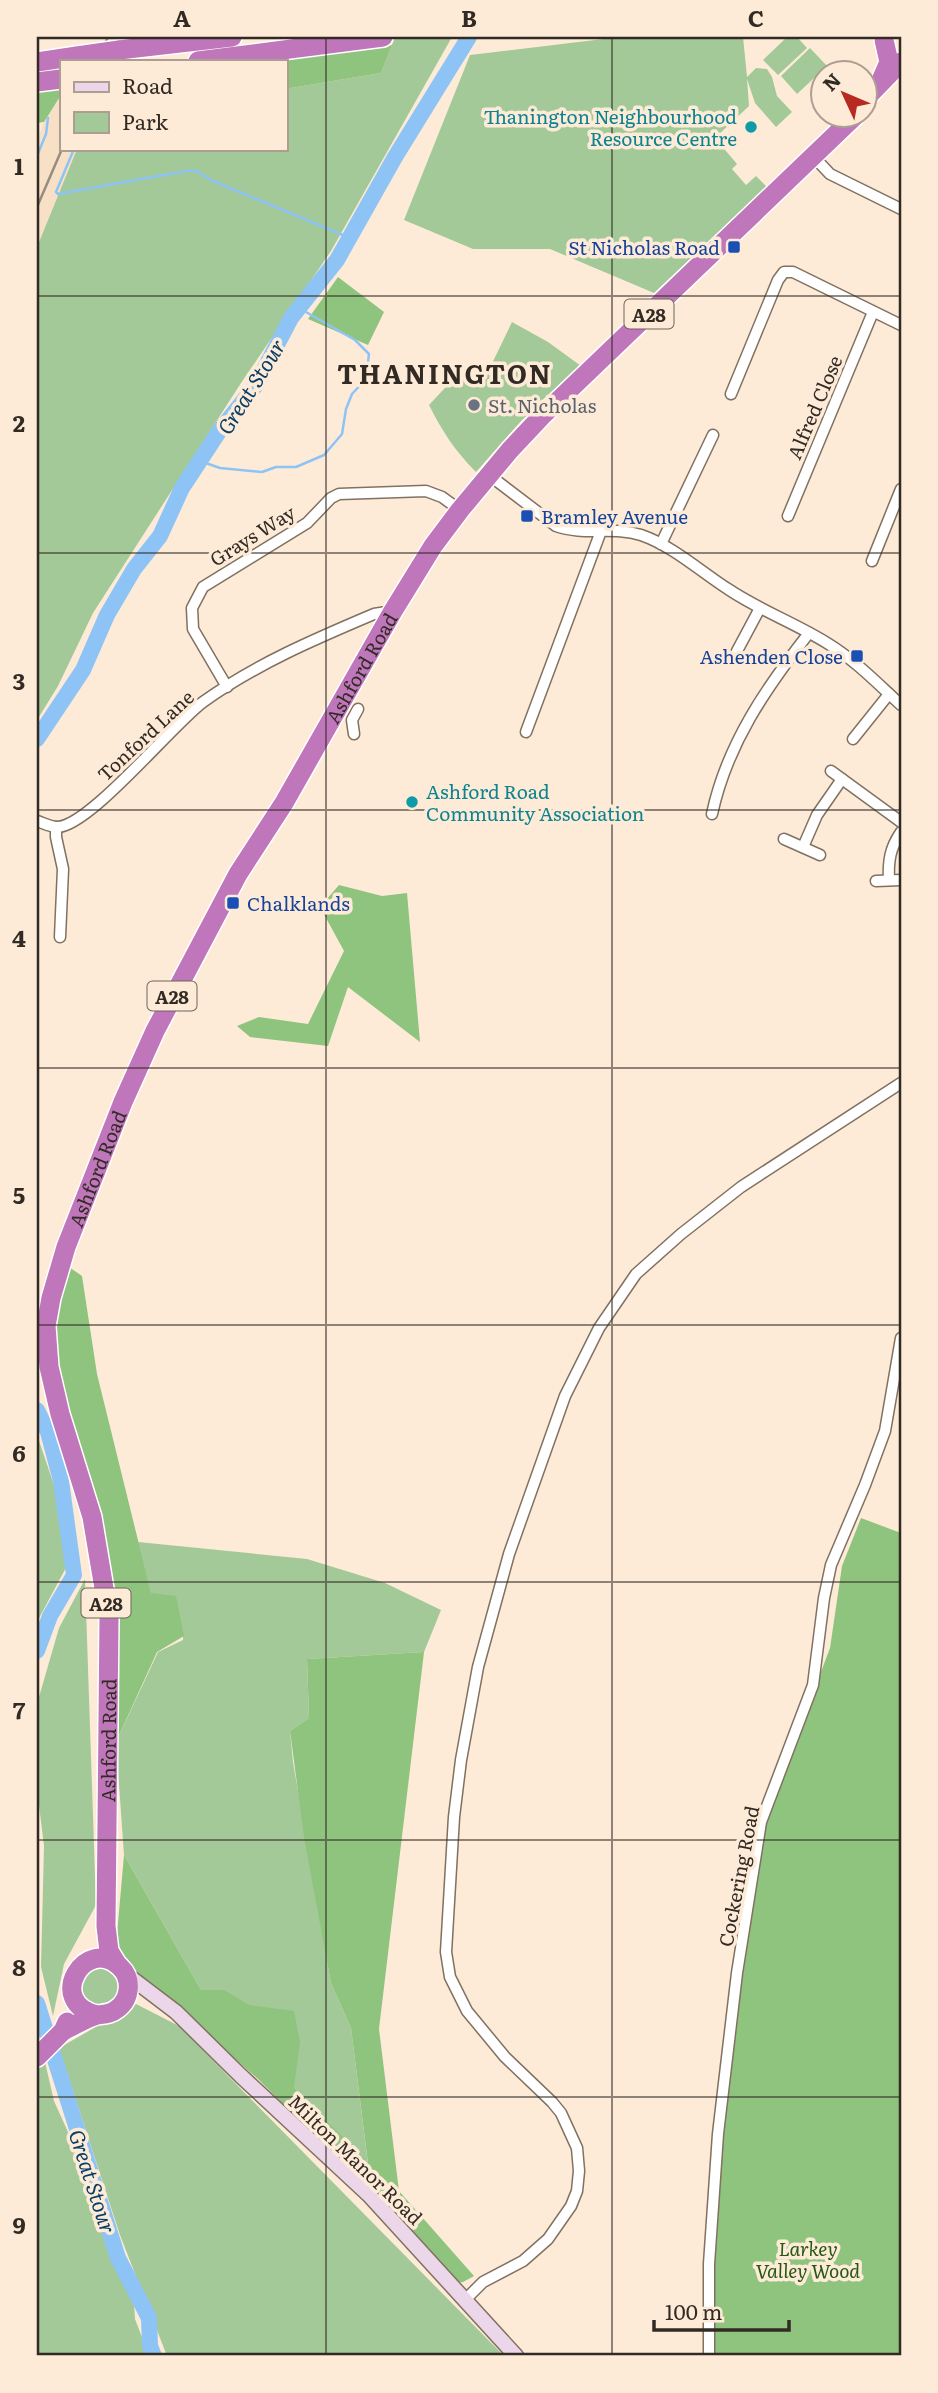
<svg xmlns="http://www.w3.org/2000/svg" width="938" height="2393" viewBox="0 0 938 2393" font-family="Literata,serif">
<rect width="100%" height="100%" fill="#fdebd8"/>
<path fill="#f8e0c7" d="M61,95V149H77L37,246V141L44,122Z"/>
<g fill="#a2c997">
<path d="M395,37H452L331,251L241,383L93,613L58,686L37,720V247L77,149H285V89L381,73Z"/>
<path d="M620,37H743L747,77L756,68L767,69L772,77L777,96L792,112L776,127L755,103L747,79L749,106L715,138L737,164L732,169L746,185L756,176L767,187L654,293L550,249H473L404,220L470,55Z"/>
<path d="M787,37H797L807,48L778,75L763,60Z"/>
<path d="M810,48L827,66L797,94L781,76Z"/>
<path d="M512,322L548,342L581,366L522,420L476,472C455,451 442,431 429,405L458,374L484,380Z"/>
<path d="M37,1435L55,1488L69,1562L37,1622Z"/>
<path d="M138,1542L307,1559L385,1583L441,1610L424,1652L307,1659L309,1718L290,1731L293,1762L331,1983L351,2028L368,2164L201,1990L124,1855L116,1742L158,1652L183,1640V1637L151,1594Z"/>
<path d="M85,1579L96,1905L64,1964L53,2016L41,1967L44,1846L37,1789V1704L59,1628Z"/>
<circle cx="100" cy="1987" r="19"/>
<path d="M136,2004L179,2026L504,2356H167L120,2235L59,2048Z"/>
<path d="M45,2062L54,2101L72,2141L115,2261L134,2304L135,2319L149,2356H37V2067Z"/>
</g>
<g fill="#8ec47e">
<path d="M392,45L381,73L285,89V61H260Z"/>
<path d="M61,86V95L44,122L37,123V89Z"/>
<path d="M338,277L384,312L368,345L308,319Z"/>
<path d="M339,885L382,896L407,893L420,1042L348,987L328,1046L250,1037L237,1026L259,1017L308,1024L344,951L320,907Z"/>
<path d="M69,1267L82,1276L97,1374L151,1593L176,1596L184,1636L157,1652L116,1742L119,1618L98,1514L61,1397L53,1339L55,1313Z"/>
<path d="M861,1518L901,1533V2356H709L723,2127L741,1973L764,1823L830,1648L842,1566Z"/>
<path d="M424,1652L379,2029L399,2191L474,2276L463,2282L455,2283L381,2201L257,2078L152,1987L132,1974L116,1946L124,1855L201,1990H224L249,2005L294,2011L300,2042L294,2087L368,2163L351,2028L331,1983L304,1837L290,1731L309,1718L307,1659Z"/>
</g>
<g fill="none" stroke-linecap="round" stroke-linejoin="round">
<g stroke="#8ec4f5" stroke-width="2.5">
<path d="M74,149L56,192L58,194L186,171H197L211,180L350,238"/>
<path d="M37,156L46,134L48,118"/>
<path d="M200,461L220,468L262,472L276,467H296L324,455L342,434L346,409L352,394L366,379L369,354L355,340L299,308"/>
</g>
<g stroke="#8ec4f5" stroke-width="16">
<path d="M37,739L83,670L107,615L134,569L160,536L182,488L220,430L256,385L291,318L337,260L395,157L469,37"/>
<path d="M37,1410L48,1432L61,1481L74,1575L50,1616L37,1651"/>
<path d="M37,2003L118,2258L149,2318L150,2346L154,2356"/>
</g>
<defs>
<g id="street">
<path d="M813,156L830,174L901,209"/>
<path d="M731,394L778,280L784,272H793L901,325"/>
<path d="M489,475L556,526C584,536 613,526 641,535C673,546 700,571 728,589C759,610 795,623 827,643C855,660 877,683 901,705"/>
<path d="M788,516L873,312"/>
<path d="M661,544L713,435"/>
<path d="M872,561L901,489"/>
<path d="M737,651L760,608"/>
<path d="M227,687L193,629L192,608L203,587L307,523L331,498L339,494L426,491L442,497L460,510"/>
<path d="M526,732L601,531"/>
<path d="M354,734L352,720L358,709"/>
<path d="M853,739L889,694"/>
<path d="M831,771L901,822"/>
<path d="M712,814C727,744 766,688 809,633"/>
<path d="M37,821C43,823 51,827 57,827C89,827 172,725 203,702C256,664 315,639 374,614L393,611"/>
<path d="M56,827V837L63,869L60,937"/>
<path d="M784,839L820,855"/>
<path d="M803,847L817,815L842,779"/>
<path d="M889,880C888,861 890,848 901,832"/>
<path d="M876,881L901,880"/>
<path d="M465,2300L483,2282L523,2261L548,2239L571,2206L577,2191L579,2171L577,2148L561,2113L552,2102L505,2057L467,2011L450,1977L446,1952L454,1817L461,1760L478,1667L509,1554L565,1396L599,1328L636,1274L681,1234L741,1187L901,1083"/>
<path d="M709,2356V2264L718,2134L737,1973L761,1822L813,1685L824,1598L831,1565L865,1485L885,1431L901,1338"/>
</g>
<path id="secondary" d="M126,1974L176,2012L241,2076L369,2195L516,2356"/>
<g id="highway">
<path d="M119,50L232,37"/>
<path d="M198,61L383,37"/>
<path d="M37,62L77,56"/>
<path d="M882,78L889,62L884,40"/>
<path d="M37,82L61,79"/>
<path d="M864,100L901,62"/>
<path id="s1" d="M117,1964L109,1951L106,1926L109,1618L92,1517L60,1414L49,1367L46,1326L51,1298L66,1247L123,1102L155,1031L238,874L284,803L393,611L433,546L460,510L510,450L542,416L855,116"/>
<path d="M63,2031C74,2026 86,2018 97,2015C105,2014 111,2014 117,2009C131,1999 132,1978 120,1967C86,1934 44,2002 97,2015"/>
<path d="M37,2057L63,2031L67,2022"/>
</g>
</defs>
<use href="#street" stroke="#817161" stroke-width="13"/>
<use href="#secondary" stroke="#817161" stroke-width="17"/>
<use href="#highway" stroke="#fff" stroke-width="22"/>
<use href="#street" stroke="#fff" stroke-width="10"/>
<use href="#secondary" stroke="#ecd6ea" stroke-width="14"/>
<use href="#highway" stroke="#c076ba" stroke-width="19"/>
<g stroke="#988c7f" stroke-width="2.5">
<path d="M97,61L108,37"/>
<path d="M37,207L62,149"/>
</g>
<defs>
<path id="highway-bridge" d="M77,56L119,50"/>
</defs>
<use href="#highway-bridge" stroke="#fff" stroke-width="22" stroke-linecap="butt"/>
<use href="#highway-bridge" stroke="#c076ba" stroke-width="19"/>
</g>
<path fill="none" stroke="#322b24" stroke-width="2" stroke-opacity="0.55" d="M326,37V2356M612,37V2356M37,296H901M37,553H901M37,810H901M37,1068H901M37,1325H901M37,1582H901M37,1840H901M37,2097H901"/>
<g fill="#0f9aa8" stroke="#fdebd8" stroke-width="2.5">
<circle cx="751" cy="127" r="7"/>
<circle cx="412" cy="802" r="7"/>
</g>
<g fill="#1a4fb4" stroke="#fdebd8" stroke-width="2.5">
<rect x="727" y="240" width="14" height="14" rx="3.5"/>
<rect x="520" y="509" width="14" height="14" rx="3.5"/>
<rect x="850" y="649" width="14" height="14" rx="3.5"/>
<rect x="226" y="896" width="14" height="14" rx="3.5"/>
</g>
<circle fill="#6b7280" stroke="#fdebd8" stroke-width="2.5" cx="474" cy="405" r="7"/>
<g text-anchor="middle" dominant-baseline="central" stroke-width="7" stroke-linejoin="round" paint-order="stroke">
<g fill="#fdebd8" stroke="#6f655a" stroke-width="2">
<rect x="624.5" y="299.5" width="49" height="29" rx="5"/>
<rect x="147.5" y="981.5" width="49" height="29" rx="5"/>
<rect x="81.5" y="1588.5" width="49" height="29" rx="5"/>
</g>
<g font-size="18" font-weight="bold" fill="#322b24">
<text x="649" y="314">A28</text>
<text x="172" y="996">A28</text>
<text x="106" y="1603">A28</text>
</g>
<g font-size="19" fill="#0d838f" stroke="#fdebd8" text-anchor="end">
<text x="737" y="116">Thanington Neighbourhood<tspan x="737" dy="22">Resource Centre</tspan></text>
<text x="426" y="791" text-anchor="start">Ashford Road<tspan x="426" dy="22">Community Association</tspan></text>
</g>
<g font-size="19" fill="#164399" stroke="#fdebd8" text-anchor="end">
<text x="720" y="247">St Nicholas Road</text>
<text x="541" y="516" text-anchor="start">Bramley Avenue</text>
<text x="843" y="656">Ashenden Close</text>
<text x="247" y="903" text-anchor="start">Chalklands</text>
</g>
<g font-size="19" fill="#5b616d" stroke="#fdebd8" text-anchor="start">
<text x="488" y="405">St. Nicholas</text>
</g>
<g font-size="19" fill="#322b24" stroke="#fdebd8">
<text transform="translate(814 407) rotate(-67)">Alfred Close</text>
<text transform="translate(252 535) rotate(-32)">Grays Way</text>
<text stroke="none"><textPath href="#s1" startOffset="1381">Ashford Road</textPath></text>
<text transform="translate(145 735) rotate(-43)">Tonford Lane</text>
<text stroke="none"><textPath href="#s1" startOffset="814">Ashford Road</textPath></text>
<text stroke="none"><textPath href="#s1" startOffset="226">Ashford Road</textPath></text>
<text transform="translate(738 1876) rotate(-79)">Cockering Road</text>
<text transform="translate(356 2159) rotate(44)">Milton Manor Road</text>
</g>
<g font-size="19" font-style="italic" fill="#255812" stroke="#fdebd8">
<text x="808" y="2248">Larkey<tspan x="808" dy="22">Valley Wood</tspan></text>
</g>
<g font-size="21" font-style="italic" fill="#083e65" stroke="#fdebd8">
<text transform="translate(250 386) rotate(-58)">Great Stour</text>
<text transform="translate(94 2181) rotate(72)">Great Stour</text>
</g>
<g font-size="26" font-weight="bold" letter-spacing="2" fill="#322b24" stroke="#fdebd8">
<text x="445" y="372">THANINGTON</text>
</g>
</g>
<rect width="938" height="2393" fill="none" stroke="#fdebd8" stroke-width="77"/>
<rect x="60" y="60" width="228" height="91" fill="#fdebd8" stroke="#ac9e90" stroke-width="2"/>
<rect x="74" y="82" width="35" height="10" fill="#ecd6ea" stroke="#ac9e90" stroke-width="2"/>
<text x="122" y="94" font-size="21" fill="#322b24">Road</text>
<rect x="74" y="112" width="35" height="21" fill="#a2c997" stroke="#ac9e90" stroke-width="2"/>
<text x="122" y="130" font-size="21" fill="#322b24">Park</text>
<g transform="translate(844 94) rotate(314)"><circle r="33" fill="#fdebd8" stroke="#ac9e90" stroke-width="2"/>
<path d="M0-5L12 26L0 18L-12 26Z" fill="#b72921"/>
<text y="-10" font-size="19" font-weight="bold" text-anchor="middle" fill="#322b24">N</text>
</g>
<path d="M654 2320v10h135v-10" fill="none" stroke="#322b24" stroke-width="3.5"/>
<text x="665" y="2320" font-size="21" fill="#322b24" stroke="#fdebd8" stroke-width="5" paint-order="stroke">100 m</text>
<rect x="38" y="38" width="862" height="2316" fill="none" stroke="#322b24" stroke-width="2.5"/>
<g font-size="23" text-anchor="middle" font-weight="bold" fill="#322b24">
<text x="182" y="27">A</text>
<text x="469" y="27">B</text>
<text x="756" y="27">C</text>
<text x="19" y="175">1</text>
<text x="19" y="432">2</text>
<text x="19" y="690">3</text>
<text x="19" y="947">4</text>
<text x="19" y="1204">5</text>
<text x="19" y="1462">6</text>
<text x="19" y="1719">7</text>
<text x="19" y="1976">8</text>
<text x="19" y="2234">9</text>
</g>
</svg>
